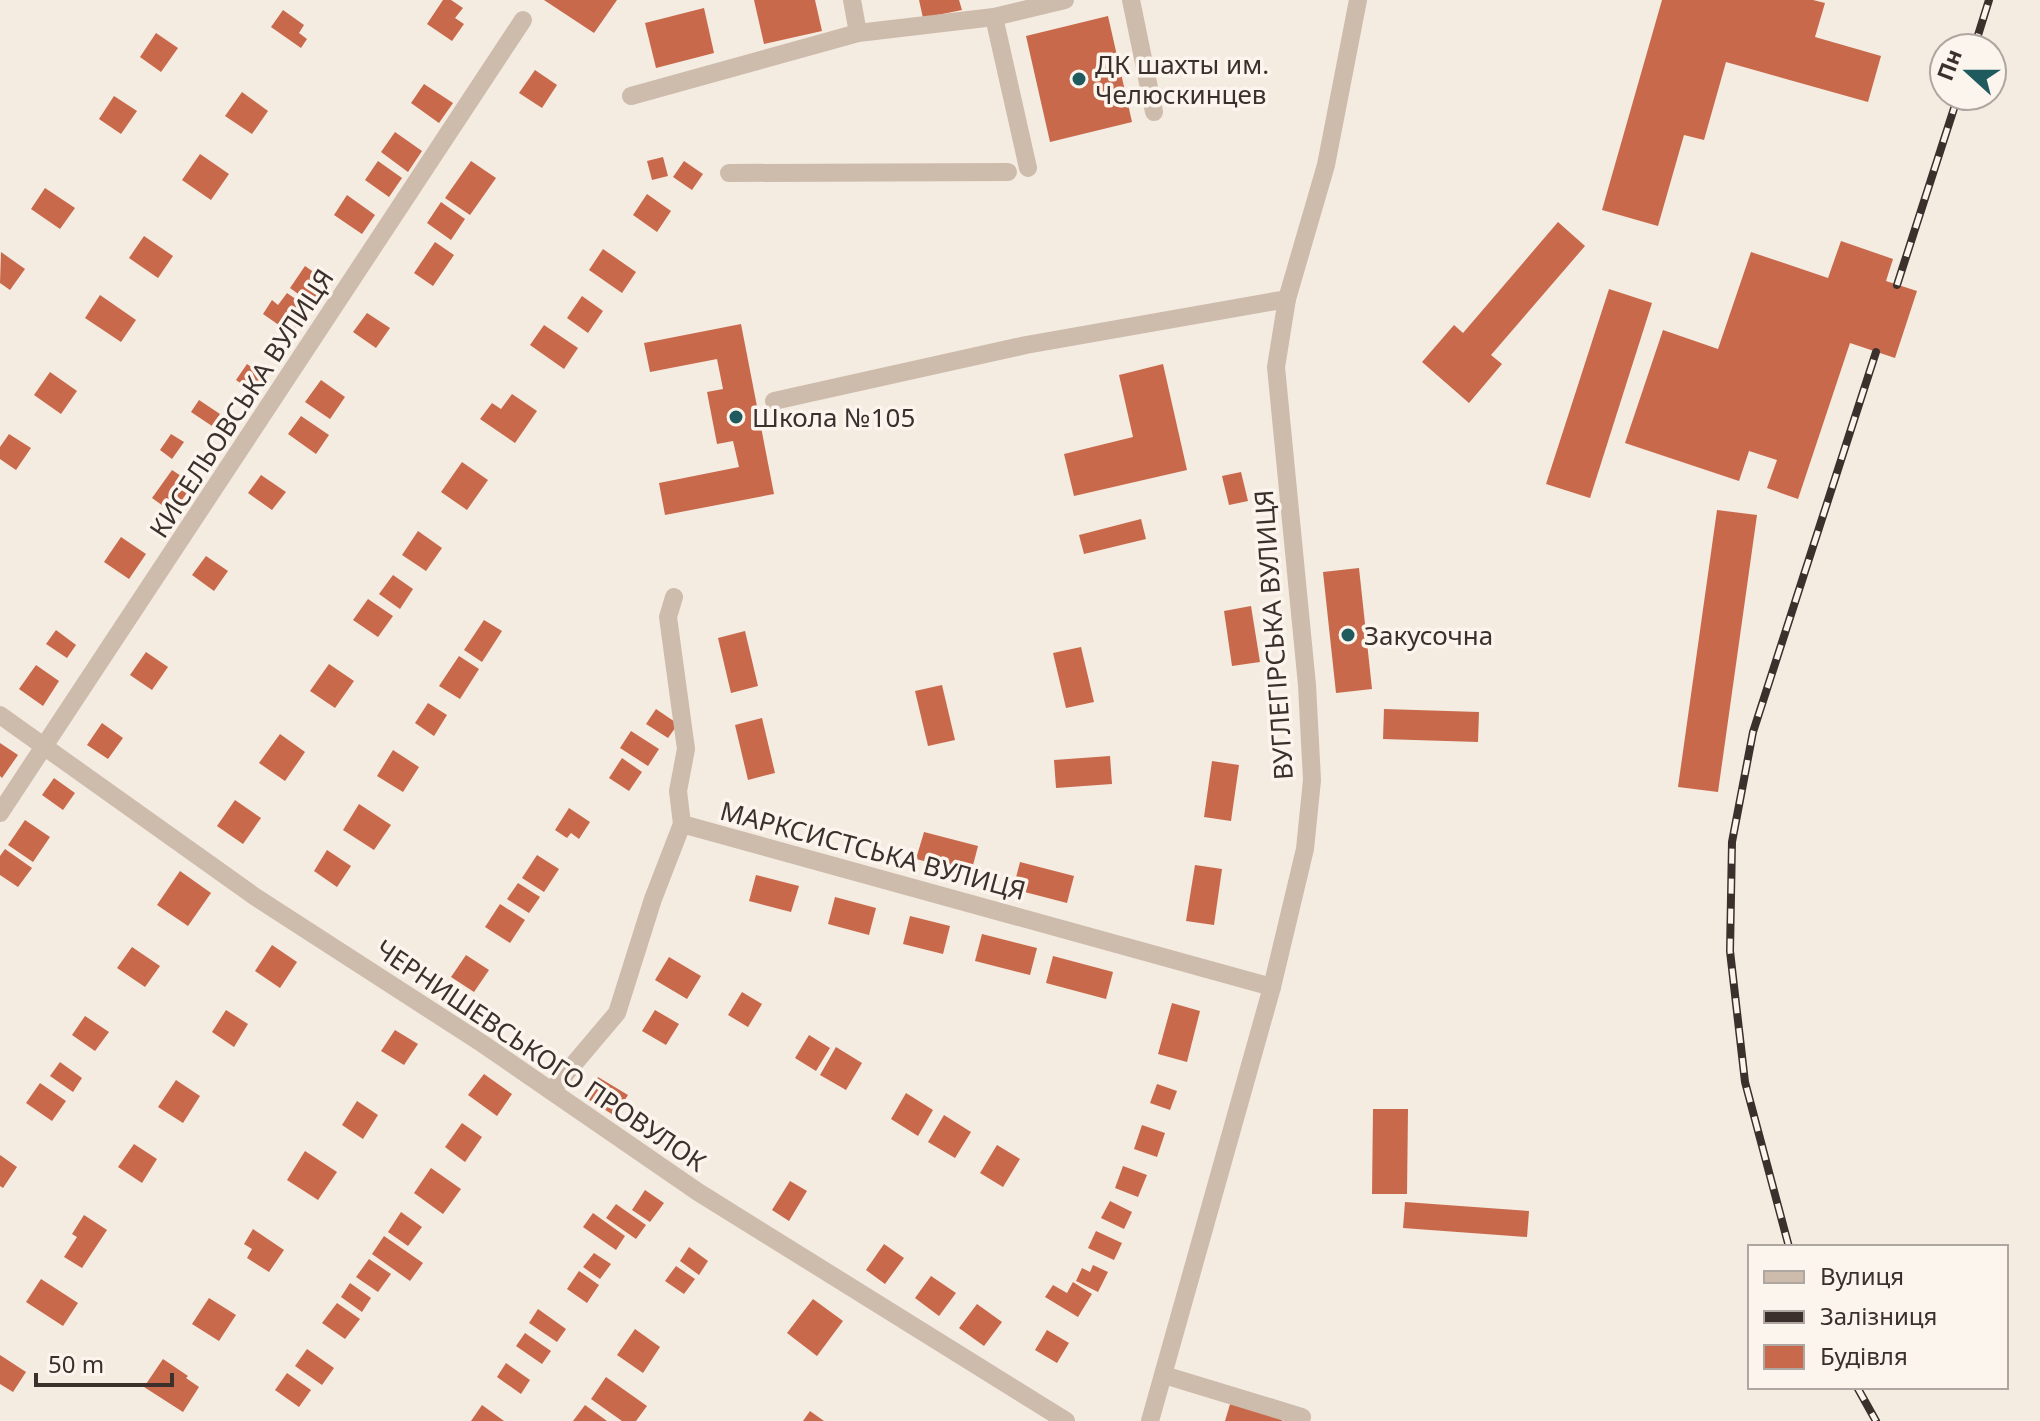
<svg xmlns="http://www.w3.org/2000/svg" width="2040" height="1421" viewBox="0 0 2040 1421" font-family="'Noto Sans',sans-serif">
<rect width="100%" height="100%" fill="#f4ebe1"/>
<g fill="#c8694b">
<path d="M443,0H451L463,8L455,18L464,24L452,41L427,24Z"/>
<path d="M544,0H617L594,33Z"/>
<path d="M754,0H815L822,31L764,44Z"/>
<path d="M919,0H959L962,10L923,18Z"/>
<path d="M1662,0H1813L1825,3L1815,37L1881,56L1868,102L1726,62L1704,140L1684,135L1658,226L1602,210Z"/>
<path d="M704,8L714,53L656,68L645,23Z"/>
<path d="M283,10L304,25L299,33L307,39L301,48L271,27Z"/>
<path d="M1108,16L1132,122L1050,142L1026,36Z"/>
<path d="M156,33L178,48L161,72L140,57Z"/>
<path d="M535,70L557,85L542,108L519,93Z"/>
<path d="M424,84L453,103L439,123L411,103Z"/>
<path d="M242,92L268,111L252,134L225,116Z"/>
<path d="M114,96L137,111L121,134L99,119Z"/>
<path d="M395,132L422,151L408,172L381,152Z"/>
<path d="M200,154L229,174L211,200L182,180Z"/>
<path d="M663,157L668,176L652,180L647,161Z"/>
<path d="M378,161L402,178L389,197L365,180Z"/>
<path d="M471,161L496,178L470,215L445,198Z"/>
<path d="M684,161L703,174L692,190L673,177Z"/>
<path d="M45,188L75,208L60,229L31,209Z"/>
<path d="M647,194L671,211L657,232L633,215Z"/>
<path d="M347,195L375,215L362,234L334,215Z"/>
<path d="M441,202L465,219L451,240L427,223Z"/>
<path d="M1558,222L1585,246L1491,355L1502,364L1469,403L1422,362L1454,325L1463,333Z"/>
<path d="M144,236L173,256L158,278L129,258Z"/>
<path d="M1841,241L1893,259L1886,281L1917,291L1895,358L1850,343L1798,499L1767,488L1777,460L1749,451L1739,481L1625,443L1663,330L1718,349L1751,252L1828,278Z"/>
<path d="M435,242L454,255L433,286L414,273Z"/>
<path d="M603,249L636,272L622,293L589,270Z"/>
<path d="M1,252L25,269L10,290L0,283Z"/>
<path d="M305,266L328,282L312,304L290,288Z"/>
<path d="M1609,289L1652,303L1590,498L1546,484Z"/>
<path d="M287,293L310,309L296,328L290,324L286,330L263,314L272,300L278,305Z"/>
<path d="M100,295L136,320L121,342L85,318Z"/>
<path d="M582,296L603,311L588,333L567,318Z"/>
<path d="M367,313L390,328L376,348L353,332Z"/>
<path d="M741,324L774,494L665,515L659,483L739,467L733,441L717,444L707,392L723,389L717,359L650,372L644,343Z"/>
<path d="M544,325L578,348L564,369L530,345Z"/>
<path d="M247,364L267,378L256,394L236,380Z"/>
<path d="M1163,364L1187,470L1074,496L1064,454L1133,437L1119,375Z"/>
<path d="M50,372L77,391L61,414L34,395Z"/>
<path d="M321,380L345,397L330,419L305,402Z"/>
<path d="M512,394L537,411L515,443L480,419L492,403L501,409Z"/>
<path d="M199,400L220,414L212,426L191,412Z"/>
<path d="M301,416L329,435L316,454L288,434Z"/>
<path d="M9,434L31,448L16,470L0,459V447Z"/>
<path d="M171,434L184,442L172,459L160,450Z"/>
<path d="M462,462L488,480L467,510L441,492Z"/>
<path d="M172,470L193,484L173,513L152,498Z"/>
<path d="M1241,472L1248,501L1229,505L1222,476Z"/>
<path d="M261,475L286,492L272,510L248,493Z"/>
<path d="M1717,510L1757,515L1718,792L1678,787Z"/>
<path d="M1141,519L1146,539L1084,554L1079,535Z"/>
<path d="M418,531L442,548L426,571L402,555Z"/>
<path d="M121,537L146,554L129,579L104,562Z"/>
<path d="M206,556L228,571L214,591L192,575Z"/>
<path d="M1359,568L1372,689L1336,693L1323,572Z"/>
<path d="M393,575L413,589L400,609L379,594Z"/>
<path d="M368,599L393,616L378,637L353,620Z"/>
<path d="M1251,606L1260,662L1232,666L1224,611Z"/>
<path d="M484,620L502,631L482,662L464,650Z"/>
<path d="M56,630L76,645L67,658L46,644Z"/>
<path d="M745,631L758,686L731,693L718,638Z"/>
<path d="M1081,647L1094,702L1066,708L1053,653Z"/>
<path d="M146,652L168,667L152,690L130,675Z"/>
<path d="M459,656L479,669L460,699L439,686Z"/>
<path d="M329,664L354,681L335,708L310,691Z"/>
<path d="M36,665L59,681L43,706L19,689Z"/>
<path d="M942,685L955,740L928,746L915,691Z"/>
<path d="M428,703L447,715L434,736L415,723Z"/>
<path d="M656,709L678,724L668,738L646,724Z"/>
<path d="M1384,709L1479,712L1478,742L1383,739Z"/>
<path d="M762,718L775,773L748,780L735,725Z"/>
<path d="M102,723L123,738L108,759L87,745Z"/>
<path d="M631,731L659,749L648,766L620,748Z"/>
<path d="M280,734L305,752L285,781L259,763Z"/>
<path d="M0,743L18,755L2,778L0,776Z"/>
<path d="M393,750L419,767L403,792L377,776Z"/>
<path d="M1110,756L1112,784L1056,788L1054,760Z"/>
<path d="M622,758L642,772L629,791L609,778Z"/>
<path d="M1212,761L1239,765L1231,821L1204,817Z"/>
<path d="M54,778L75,793L63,810L42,795Z"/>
<path d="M235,800L261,818L243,844L217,826Z"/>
<path d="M359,804L391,825L374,850L343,830Z"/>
<path d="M569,808L590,822L579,839L571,833L567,838L555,830Z"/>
<path d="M25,820L50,837L33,862L8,845Z"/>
<path d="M924,832L978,846L971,873L916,859Z"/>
<path d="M5,849L32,868L18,887L0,875V856Z"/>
<path d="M327,850L351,866L337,887L314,871Z"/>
<path d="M537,855L559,869L544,892L522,878Z"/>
<path d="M1020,862L1074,876L1067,903L1013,889Z"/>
<path d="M1195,865L1222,869L1214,925L1186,921Z"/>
<path d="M180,871L211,893L188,926L157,905Z"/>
<path d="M756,875L799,886L791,912L749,901Z"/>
<path d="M518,883L540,897L529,913L507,899Z"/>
<path d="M835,897L876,908L869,935L828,924Z"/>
<path d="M500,904L525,920L510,943L485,927Z"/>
<path d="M910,916L950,926L943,954L903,944Z"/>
<path d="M982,934L1037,948L1030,975L975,961Z"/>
<path d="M272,945L297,962L280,988L255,971Z"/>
<path d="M132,947L160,966L145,987L117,968Z"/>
<path d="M466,955L489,970L474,992L451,977Z"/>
<path d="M1053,956L1113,972L1106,999L1046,983Z"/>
<path d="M669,957L701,976L687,999L655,980Z"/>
<path d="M742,992L762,1004L748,1027L728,1015Z"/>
<path d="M1172,1003L1200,1011L1187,1062L1158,1054Z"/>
<path d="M226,1010L248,1024L234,1047L212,1032Z"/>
<path d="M655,1010L679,1024L666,1045L642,1031Z"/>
<path d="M85,1016L109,1032L95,1051L72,1035Z"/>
<path d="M395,1030L418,1044L404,1065L381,1051Z"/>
<path d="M809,1035L830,1048L816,1071L795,1058Z"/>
<path d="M836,1047L862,1063L846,1090L820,1075Z"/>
<path d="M60,1062L82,1078L73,1092L50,1076Z"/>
<path d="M484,1074L512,1094L497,1116L468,1095Z"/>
<path d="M598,1077L628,1095L615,1116L586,1098Z"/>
<path d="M176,1080L200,1096L183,1123L158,1107Z"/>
<path d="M40,1083L66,1101L52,1121L26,1103Z"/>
<path d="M1157,1084L1177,1091L1170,1110L1150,1103Z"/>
<path d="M906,1093L933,1110L918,1136L891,1119Z"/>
<path d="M357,1101L378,1115L363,1139L342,1125Z"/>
<path d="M1373,1109H1408L1407,1194H1372Z"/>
<path d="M944,1115L971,1132L955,1158L928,1142Z"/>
<path d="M462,1123L482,1137L465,1162L445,1147Z"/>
<path d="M1142,1125L1165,1133L1157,1157L1134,1149Z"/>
<path d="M134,1144L157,1159L142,1183L118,1167Z"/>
<path d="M997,1145L1020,1159L1003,1187L980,1173Z"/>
<path d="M305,1151L337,1172L318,1200L287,1180Z"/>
<path d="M0,1155L17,1167L3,1188L0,1186Z"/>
<path d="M1123,1166L1147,1175L1138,1197L1115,1188Z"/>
<path d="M431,1168L461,1189L443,1214L414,1193Z"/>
<path d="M790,1181L807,1191L789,1221L772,1210Z"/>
<path d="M645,1190L664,1203L650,1222L632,1210Z"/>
<path d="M1110,1201L1132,1212L1124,1229L1101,1218Z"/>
<path d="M1405,1202L1529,1211L1527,1237L1403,1228Z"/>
<path d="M616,1204L646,1225L636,1239L606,1218Z"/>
<path d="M401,1212L422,1227L408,1246L388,1232Z"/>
<path d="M593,1213L625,1236L616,1250L583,1227Z"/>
<path d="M84,1215L107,1230L82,1268L64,1257L77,1237L72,1234Z"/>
<path d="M253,1229L284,1250L269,1272L247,1258L252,1249L244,1244Z"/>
<path d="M1096,1231L1122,1243L1114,1260L1088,1248Z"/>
<path d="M384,1236L423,1263L410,1281L372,1254Z"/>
<path d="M884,1244L904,1258L885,1284L866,1270Z"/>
<path d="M689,1247L708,1261L699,1275L680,1261Z"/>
<path d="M594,1253L611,1264L600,1279L583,1267Z"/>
<path d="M369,1259L391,1274L378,1292L356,1277Z"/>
<path d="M1093,1265L1108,1272L1098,1292L1076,1281L1082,1268L1090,1272Z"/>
<path d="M676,1266L695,1279L684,1294L665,1281Z"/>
<path d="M579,1271L599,1285L587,1303L567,1289Z"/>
<path d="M931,1276L956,1293L939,1316L915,1298Z"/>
<path d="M41,1279L78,1303L63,1326L26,1302Z"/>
<path d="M1073,1282L1092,1294L1078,1317L1045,1297L1053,1285L1067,1293Z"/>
<path d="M350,1283L371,1298L362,1312L341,1297Z"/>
<path d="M209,1298L236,1315L219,1341L192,1324Z"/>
<path d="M813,1299L843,1321L817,1356L787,1333Z"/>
<path d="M337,1303L360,1319L345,1339L322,1323Z"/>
<path d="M977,1304L1002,1322L984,1346L959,1328Z"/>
<path d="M538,1309L566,1329L557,1342L529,1323Z"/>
<path d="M635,1329L660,1347L643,1373L617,1355Z"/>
<path d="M1047,1330L1069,1343L1057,1363L1035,1350Z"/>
<path d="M525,1333L551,1351L542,1364L516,1346Z"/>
<path d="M307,1349L334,1368L322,1385L295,1366Z"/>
<path d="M0,1355L26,1372L13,1392L0,1384Z"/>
<path d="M163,1359L188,1376L186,1378L199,1387L183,1412L144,1387Z"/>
<path d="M506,1363L530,1380L521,1394L497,1377Z"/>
<path d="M287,1373L311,1390L299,1407L275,1390Z"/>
<path d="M606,1377L647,1406L636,1421H622L591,1399Z"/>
<path d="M1231,1401L1283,1417L1282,1421H1225Z"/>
<path d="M482,1405L504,1421H471Z"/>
<path d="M585,1405L607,1421H573Z"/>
<path d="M810,1411L824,1421H803Z"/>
</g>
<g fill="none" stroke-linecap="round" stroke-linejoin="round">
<g stroke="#cdbbac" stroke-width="18">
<path d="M852,0L858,33"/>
<path d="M1131,0L1154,112"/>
<path d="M994,17L1028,168"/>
<path d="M631,96L858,33L994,17L1065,0"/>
<path d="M729,173L1008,172"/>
<path d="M774,401L1026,345L1287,299"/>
<path d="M674,597L668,617L686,749L678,791L682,824"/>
<path d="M0,715L254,896L483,1044L698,1192L1066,1421"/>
<path d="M0,813L523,20"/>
<path d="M682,824L1272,987"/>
<path d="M551,1091L617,1013L653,899L682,824"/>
<path d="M1164,1375L1302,1417"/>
<path d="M1150,1421L1272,987L1305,849L1312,780L1307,685L1276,367L1287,299L1326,165L1358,0"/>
</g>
<defs>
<g id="rail">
<path d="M1974,48L1989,0"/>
<path d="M1897,285L1958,96"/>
<path d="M1789,1247L1745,1082L1730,951L1732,842L1753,732L1876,352"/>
<path d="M1857,1387L1876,1421"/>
</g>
</defs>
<use href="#rail" stroke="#3b302b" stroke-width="8"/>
<use href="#rail" stroke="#fbf5ee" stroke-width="5" stroke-dasharray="15" stroke-linecap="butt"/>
</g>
<g fill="#1f5a5e" stroke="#fbf5ee" stroke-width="3">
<circle cx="1079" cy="79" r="8"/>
<circle cx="736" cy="417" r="8"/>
<circle cx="1348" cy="635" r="8"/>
</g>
<g text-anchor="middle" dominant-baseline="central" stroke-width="7" stroke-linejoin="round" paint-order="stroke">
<g font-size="26" fill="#3b302b" stroke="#fbf5ee" text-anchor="start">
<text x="1095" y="64">ДК шахты им.<tspan x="1095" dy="30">Челюскинцев</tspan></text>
<text x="752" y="417">Школа №105</text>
<text x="1364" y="635">Закусочна</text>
</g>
<g font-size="26" fill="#3b302b" stroke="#fbf5ee">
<text transform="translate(241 403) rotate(-57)">КИСЕЛЬОВСЬКА ВУЛИЦЯ</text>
<text transform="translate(1273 635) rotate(-94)">ВУГЛЕГІРСЬКА ВУЛИЦЯ</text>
<text transform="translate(873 850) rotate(15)">МАРКСИСТСЬКА ВУЛИЦЯ</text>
<text transform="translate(541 1055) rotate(34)">ЧЕРНИШЕВСЬКОГО ПРОВУЛОК</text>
</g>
</g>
<rect x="1748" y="1245" width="260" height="144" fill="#fbf5ee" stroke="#aea6a0" stroke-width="2"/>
<rect x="1764" y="1271" width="40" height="12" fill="#cdbbac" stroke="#aea6a0" stroke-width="2"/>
<text x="1820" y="1285" font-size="24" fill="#3b302b">Вулиця</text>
<rect x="1764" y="1311" width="40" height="12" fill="#3b302b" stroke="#aea6a0" stroke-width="2"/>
<text x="1820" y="1325" font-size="24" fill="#3b302b">Залізниця</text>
<rect x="1764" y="1345" width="40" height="24" fill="#c8694b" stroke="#aea6a0" stroke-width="2"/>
<text x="1820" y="1365" font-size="24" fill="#3b302b">Будівля</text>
<g transform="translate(1968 72) rotate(291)"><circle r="38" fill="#fbf5ee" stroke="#aea6a0" stroke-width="2"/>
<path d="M0-6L14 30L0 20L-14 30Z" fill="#1f5a5e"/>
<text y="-12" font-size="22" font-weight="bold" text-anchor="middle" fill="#3b302b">Пн</text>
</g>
<path d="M36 1373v12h136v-12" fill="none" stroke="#3b302b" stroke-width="4"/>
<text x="48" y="1373" font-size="24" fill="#3b302b" stroke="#fbf5ee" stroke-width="6" paint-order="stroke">50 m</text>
</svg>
